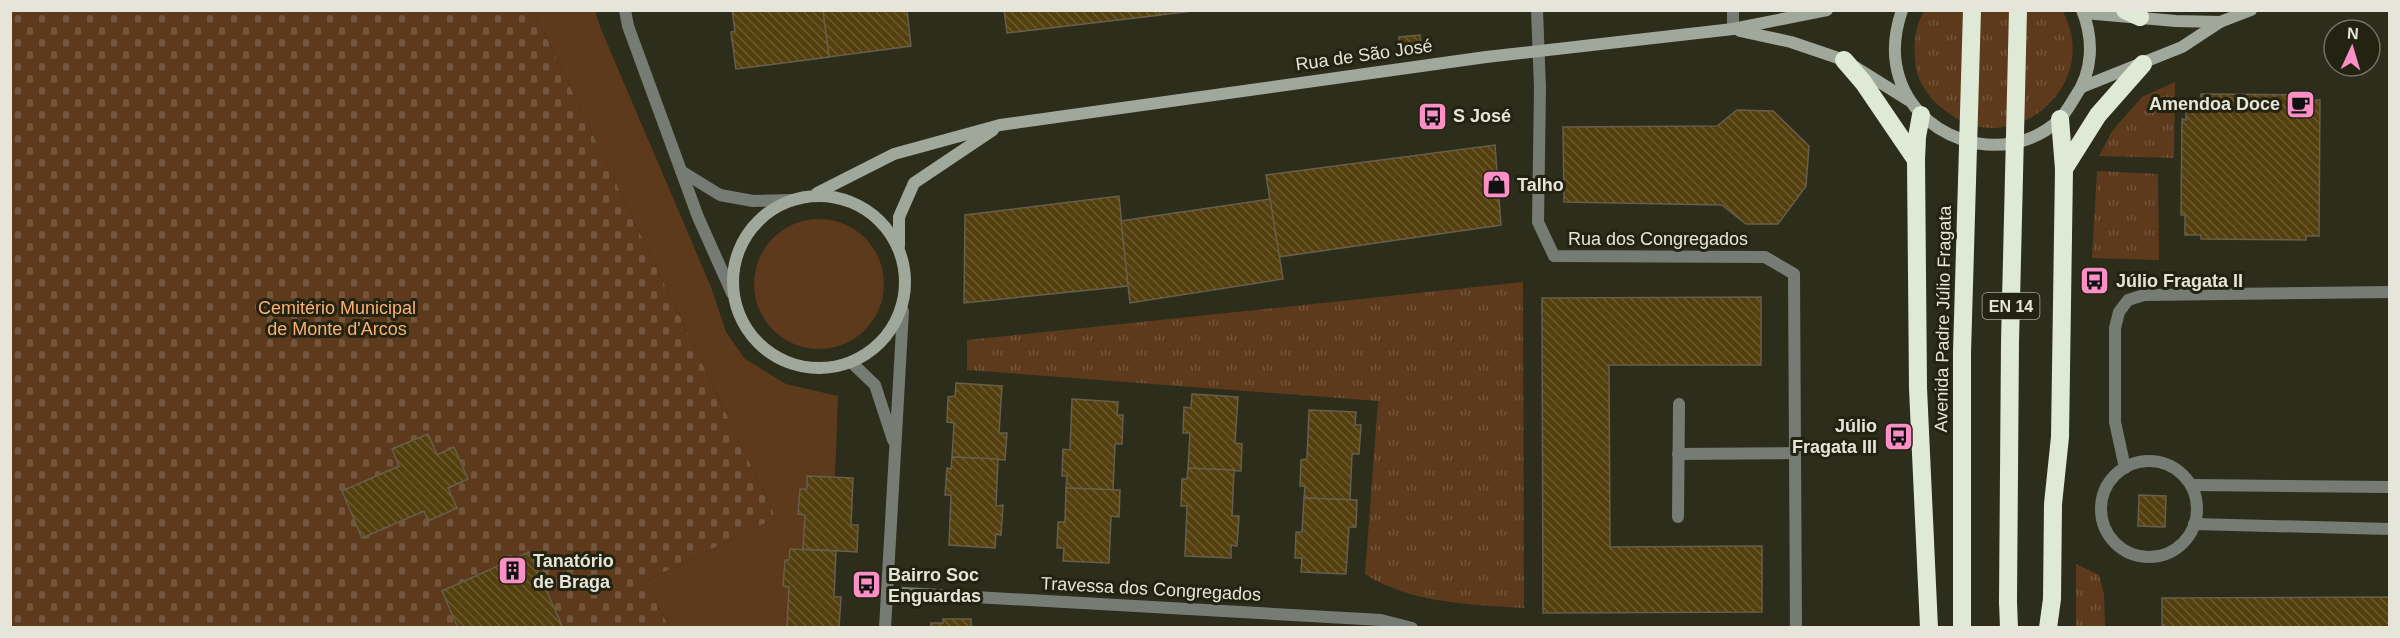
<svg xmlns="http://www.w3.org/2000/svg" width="2400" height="638" viewBox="0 0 2400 638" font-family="Helvetica,sans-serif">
<defs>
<pattern id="grass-tufts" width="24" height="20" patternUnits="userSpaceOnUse" patternTransform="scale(1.5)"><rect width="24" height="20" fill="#5c3a1b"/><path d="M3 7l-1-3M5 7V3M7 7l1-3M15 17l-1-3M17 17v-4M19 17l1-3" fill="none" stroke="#73563c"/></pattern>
<pattern id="cemetery-stones" width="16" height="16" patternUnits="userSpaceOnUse" patternTransform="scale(1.5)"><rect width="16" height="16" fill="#5c3a1b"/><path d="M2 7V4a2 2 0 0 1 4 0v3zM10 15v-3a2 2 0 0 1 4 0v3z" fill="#73563c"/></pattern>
<pattern id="building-back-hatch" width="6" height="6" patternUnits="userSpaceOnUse" patternTransform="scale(1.5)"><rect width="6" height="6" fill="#543f0e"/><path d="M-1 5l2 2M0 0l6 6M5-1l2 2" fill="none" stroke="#6c5b30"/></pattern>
</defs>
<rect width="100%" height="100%" fill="#2d2d1b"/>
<g fill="url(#grass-tufts)">
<path d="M2062,10C2105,86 2009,165 1943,109C1930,99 1919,84 1916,68C1913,47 1914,29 1924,11Z"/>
<path d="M2175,82L2174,158L2099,156L2112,131L2142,97Z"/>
<path d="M2097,171L2158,174L2159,260L2092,258Z"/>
<path d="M1523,282L1524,608C1473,605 1409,603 1365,574L1378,401L967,370V340Z"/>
<path d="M2076,564L2099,575L2104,594L2105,627H2076Z"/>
</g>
<path fill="url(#cemetery-stones)" d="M10,11H534L776,518L646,581L669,627H11Z"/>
<g fill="#5c3a1b">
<path d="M534,11H595L601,29L711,287L726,332L745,359L786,384L838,396L835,477L808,476L807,489H800L798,514L805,515L803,549H790L789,560L785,561L783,586L789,587L787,627H669L646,581L776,518Z"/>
<circle cx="819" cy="284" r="65"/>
</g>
<g fill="url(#building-back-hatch)" stroke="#675e4c" stroke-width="1.5">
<path d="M732,10H823L829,57L736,69L731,32L735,31Z"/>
<path d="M823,10H907L911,46L829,57Z"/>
<path d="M1004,10H1159L1160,15L1007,33Z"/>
<path d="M1159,10H1202L1160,15Z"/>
<path d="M1420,35L1421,44L1399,46V37Z"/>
<path d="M2201,94L2304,95L2303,100H2320L2319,236H2306V240L2201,239V235H2185V215H2181L2182,119L2186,120V99H2201Z"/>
<path d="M1737,110L1773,111L1809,146L1806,186L1778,224H1746L1722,205L1564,202L1563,127L1717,126Z"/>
<path d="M1495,145L1501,225L1279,257L1266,175Z"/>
<path d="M1119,196L1128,286L964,303L965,215Z"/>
<path d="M1270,199L1283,279L1130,303L1121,221Z"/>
<path d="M1761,297V365H1609L1610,547L1762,546V612L1543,613L1542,298Z"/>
<path d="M956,383L1002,386L999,433H1007L1005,460L952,457L954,423L947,422L948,397L955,396Z"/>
<path d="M1192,394L1238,397L1235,443L1242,444L1241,471L1188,468L1190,433H1183L1184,407L1191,408Z"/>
<path d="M1072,399L1118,402L1117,415H1123L1122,444H1115L1113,490L1066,488L1067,476H1062L1063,449L1070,450Z"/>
<path d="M1309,410L1356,412L1355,425H1361L1359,454H1352L1350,500L1304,498L1305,486H1300L1301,460L1307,459Z"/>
<path d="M428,434L437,455L454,447L468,479L448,488L457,508L428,521L424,511L362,538L342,491L399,466L392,449Z"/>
<path d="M952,457L998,459L996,506L1003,505L1001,535L996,534L995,548L949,545L951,495H945L947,468L951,469Z"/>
<path d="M1188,468L1234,470L1232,516H1239L1237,546L1231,545V558L1185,556L1187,506H1181L1182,479H1187Z"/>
<path d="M807,476L853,478L851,525H858L857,552L803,549L805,515L798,514L800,489H807Z"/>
<path d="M1066,488L1120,490L1119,517L1111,516L1109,563L1063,561L1064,548H1057L1058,522H1065Z"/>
<path d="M2139,495L2166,496L2165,527L2138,526Z"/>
<path d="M1304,498L1357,500L1356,527H1349L1346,574L1301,572L1302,558H1295L1296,532H1302Z"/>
<path d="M790,549L836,551L834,597H841L839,627L787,628L789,587L783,586L785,560H789Z"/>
<path d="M529,552L563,628H458L442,591Z"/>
<path d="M2390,597V628H2162V598Z"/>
<path d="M943,619H971V628H931V623H943Z"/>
</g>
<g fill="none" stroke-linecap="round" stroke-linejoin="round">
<g stroke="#767b73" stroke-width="12">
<path d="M1678,454L1795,453"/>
<path d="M1678,517L1679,404"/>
</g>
<g stroke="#767b73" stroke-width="12">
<path d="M625,10L628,26L698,217L732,293"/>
<path d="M1537,10L1540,88L1538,222L1554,256L1765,257L1794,274L1796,628"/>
<path d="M1733,10V29"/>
<path d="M681,171L720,195L753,201L791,200"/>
<path d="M851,362L875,385L893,440"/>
<circle cx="2149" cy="509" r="48"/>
<path d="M2125,468L2115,422V328L2119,312L2128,300L2144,295L2390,292"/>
<path d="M2193,485L2390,487"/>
<path d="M2194,524L2390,529"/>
<path d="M887,592L1381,620L1412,628"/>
<path d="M885,628L903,311"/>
</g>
<g stroke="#a0a89b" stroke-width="12">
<path d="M1902,10C1896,28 1893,46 1896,64C1908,139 2004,171 2059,120C2065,114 2070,105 2075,97C2093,72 2094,39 2082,10"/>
<path d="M2084,13L2176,21L2220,22"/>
<path d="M1740,31L1791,42L1844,60L1908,100"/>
<path d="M2082,87L2182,47L2220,22L2251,10"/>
<path d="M817,193L894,154L1000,125L1486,57L1733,29L1827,10"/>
<circle cx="819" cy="282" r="86"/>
<path d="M899,246V217L914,183L993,130"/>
</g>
<g stroke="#dfead6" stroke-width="18">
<path d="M2125,10L2140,17"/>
<path d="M1844,60L1863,82L1916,160"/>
<path d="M1921,115L1917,137L1916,160L1918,388L1929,628"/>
<path d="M2064,169L2098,115L2143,64"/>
<path d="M2008,602L2009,628"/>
<path d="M1962,628V602"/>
<path d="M2048,628L2052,599L2053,504L2060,437L2064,169L2060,119"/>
</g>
<g stroke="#dfead6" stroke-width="18">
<path d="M1962,602V353L1972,10"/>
<path d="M2008,602L2010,342L2018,10"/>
</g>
</g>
<defs>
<symbol id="cafe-square" viewBox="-11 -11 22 22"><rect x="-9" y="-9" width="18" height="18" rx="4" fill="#fb8fc6" stroke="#232312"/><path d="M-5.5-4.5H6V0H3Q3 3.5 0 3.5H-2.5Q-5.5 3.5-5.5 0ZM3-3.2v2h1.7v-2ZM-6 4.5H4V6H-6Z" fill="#111"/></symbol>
<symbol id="bus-square" viewBox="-11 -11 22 22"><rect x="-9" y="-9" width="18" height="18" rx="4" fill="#fb8fc6" stroke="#232312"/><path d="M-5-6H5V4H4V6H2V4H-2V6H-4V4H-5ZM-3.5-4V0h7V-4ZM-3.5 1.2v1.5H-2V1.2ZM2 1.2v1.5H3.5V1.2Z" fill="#111"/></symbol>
<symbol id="shop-square" viewBox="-11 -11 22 22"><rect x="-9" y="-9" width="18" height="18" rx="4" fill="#fb8fc6" stroke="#232312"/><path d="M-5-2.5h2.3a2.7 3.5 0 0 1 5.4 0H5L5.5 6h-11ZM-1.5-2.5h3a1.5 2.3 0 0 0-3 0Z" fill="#111"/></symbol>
<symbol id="building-square" viewBox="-11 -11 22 22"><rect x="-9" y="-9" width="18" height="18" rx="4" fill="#fb8fc6" stroke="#232312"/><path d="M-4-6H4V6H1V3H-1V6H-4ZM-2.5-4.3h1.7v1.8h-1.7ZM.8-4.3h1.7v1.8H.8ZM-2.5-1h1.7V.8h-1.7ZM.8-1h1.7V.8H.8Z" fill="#111"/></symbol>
</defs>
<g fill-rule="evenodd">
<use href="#cafe-square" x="2284" y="88" width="33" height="33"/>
<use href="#bus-square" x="1416" y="100" width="33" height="33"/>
<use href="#shop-square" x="1480" y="168" width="33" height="33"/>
<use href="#bus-square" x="2078" y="264" width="33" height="33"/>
<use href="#bus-square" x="1882" y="420" width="33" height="33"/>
<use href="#building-square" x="496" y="554" width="33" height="33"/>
<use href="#bus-square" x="850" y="568" width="33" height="33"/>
</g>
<g text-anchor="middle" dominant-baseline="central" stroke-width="6" stroke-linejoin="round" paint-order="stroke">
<rect fill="#232312" stroke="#abab9e" stroke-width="1.5" x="1982.5" y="293" width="57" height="26" rx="4.5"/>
<g font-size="16" font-weight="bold" fill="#e5e5da">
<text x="2011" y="306">EN 14</text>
</g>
<g font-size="18" fill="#e5e5da" stroke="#232312">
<text transform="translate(1364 55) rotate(-8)">Rua de São José</text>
<text x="1658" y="239">Rua dos Congregados</text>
<text transform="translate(1943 319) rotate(-89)">Avenida Padre Júlio Fragata</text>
<text transform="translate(1151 589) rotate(3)">Travessa dos Congregados</text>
</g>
<g font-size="18" font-weight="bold" fill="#e5e5da" stroke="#232312" text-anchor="start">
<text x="2280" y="104" text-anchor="end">Amendoa Doce</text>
<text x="1453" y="116">S José</text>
<text x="1517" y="185">Talho</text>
<text x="2116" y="281">Júlio Fragata II</text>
<text x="1877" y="426" text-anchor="end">Júlio<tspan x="1877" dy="21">Fragata III</tspan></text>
<text x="533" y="561">Tanatório<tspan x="533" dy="21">de Braga</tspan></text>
<text x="888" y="575">Bairro Soc<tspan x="888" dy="21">Enguardas</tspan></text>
</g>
<g font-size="18" fill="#fbb172" stroke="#232312">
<text x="337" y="308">Cemitério Municipal<tspan x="337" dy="21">de Monte d'Arcos</tspan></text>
</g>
</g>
<rect width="2400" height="638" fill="none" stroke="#e5e5da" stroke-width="24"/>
<g transform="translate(2352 48) rotate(4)"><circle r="28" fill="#232312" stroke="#717162" stroke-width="1.5"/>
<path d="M0-4.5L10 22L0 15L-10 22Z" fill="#fb8fc6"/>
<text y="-9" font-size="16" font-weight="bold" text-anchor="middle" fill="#e5e5da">N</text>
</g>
</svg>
